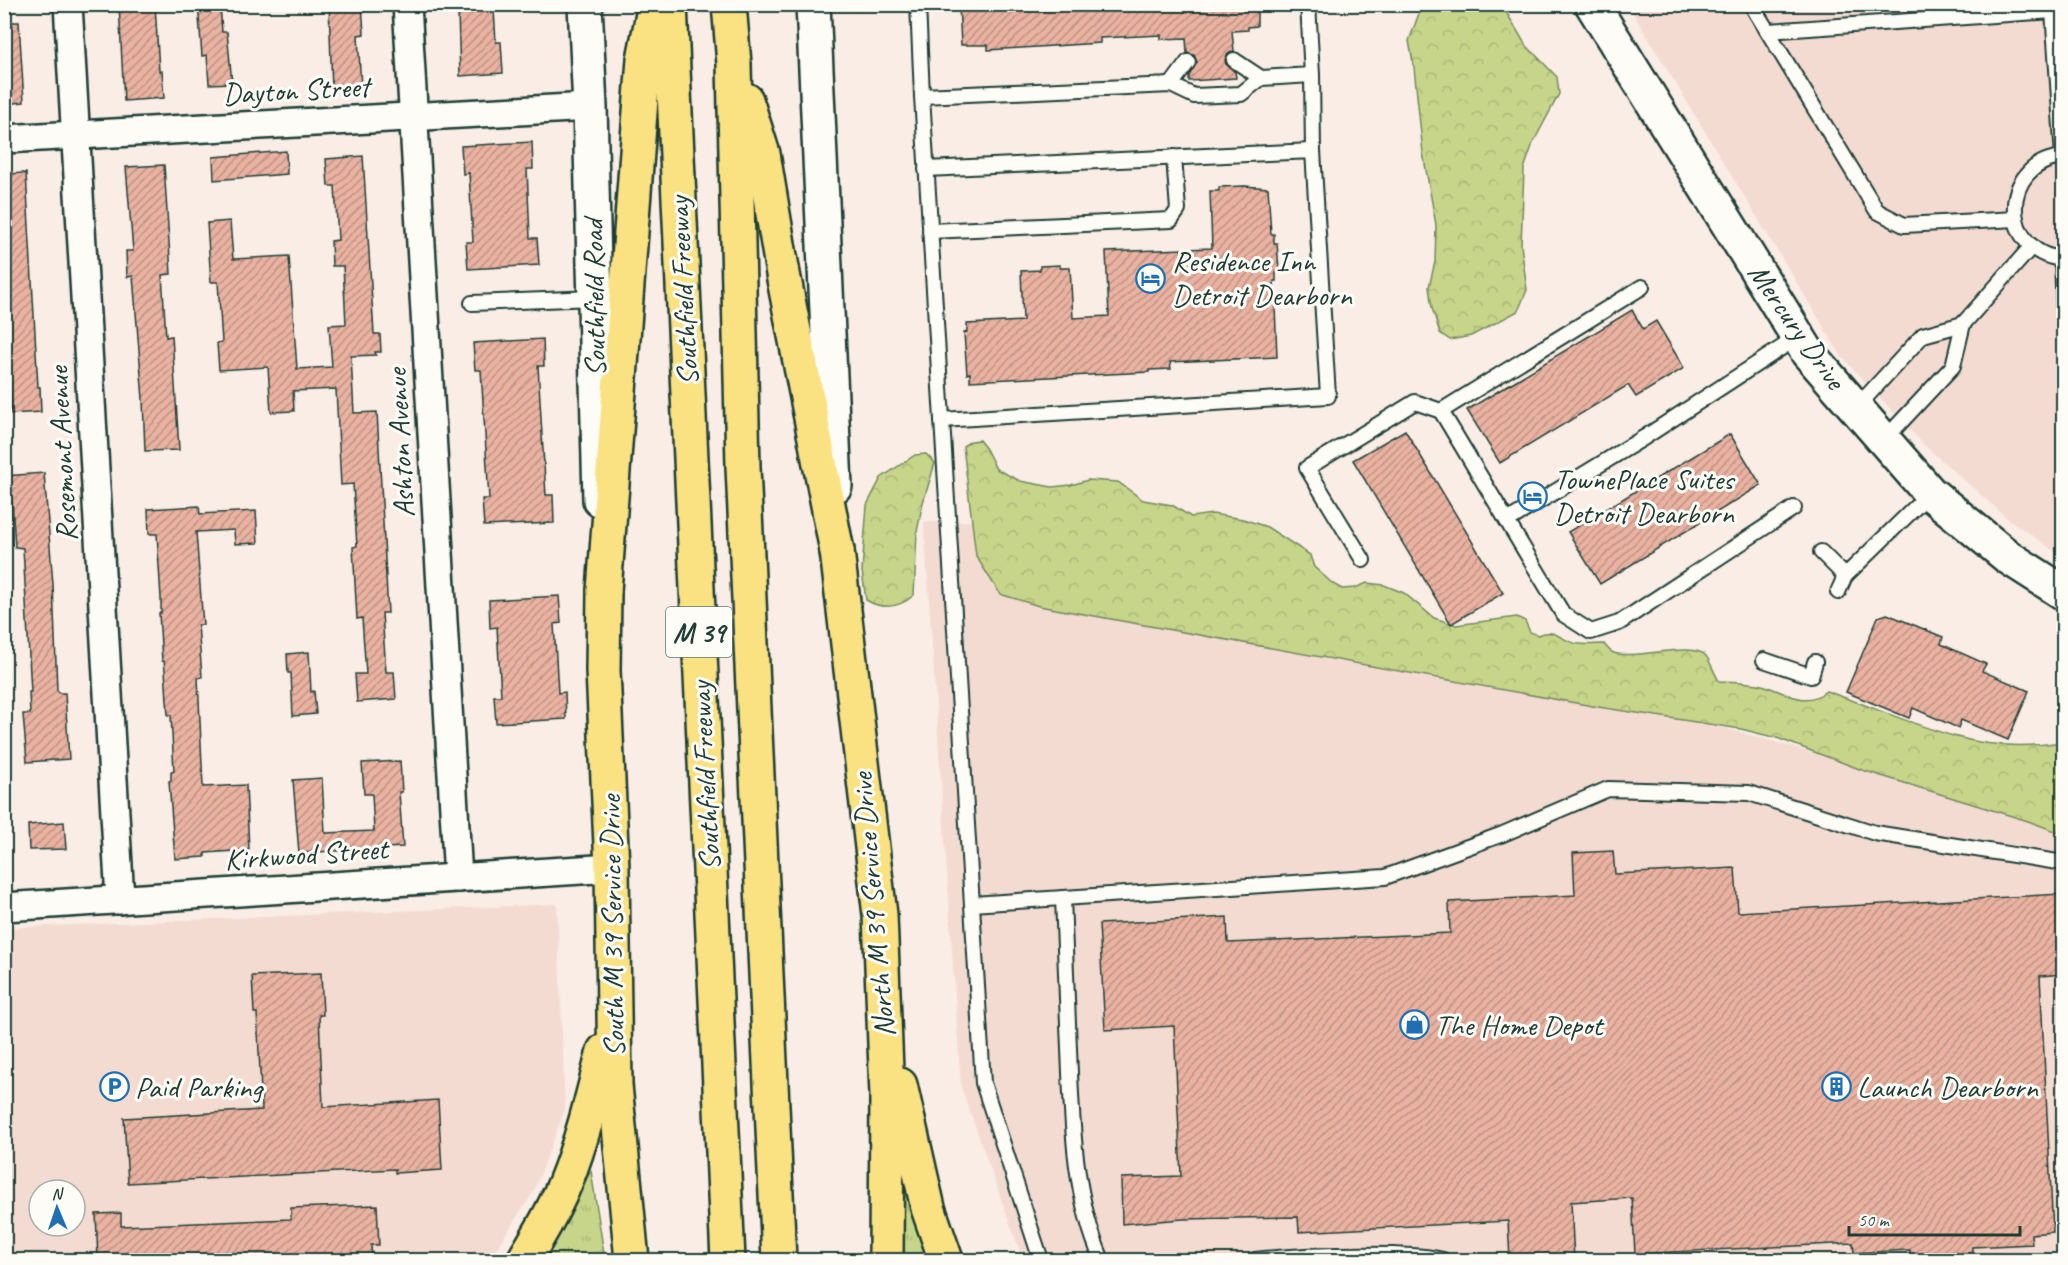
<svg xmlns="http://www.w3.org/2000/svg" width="2068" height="1265" viewBox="0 0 2068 1265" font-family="Caveat,sans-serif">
<defs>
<pattern id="grass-tufts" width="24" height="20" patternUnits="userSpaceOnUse" patternTransform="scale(1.5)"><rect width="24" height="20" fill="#c6d589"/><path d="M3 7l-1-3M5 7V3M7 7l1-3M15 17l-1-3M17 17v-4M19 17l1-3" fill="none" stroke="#aab877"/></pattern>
<pattern id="forest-crowns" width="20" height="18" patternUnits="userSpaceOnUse" patternTransform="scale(1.5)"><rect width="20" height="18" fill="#c6d589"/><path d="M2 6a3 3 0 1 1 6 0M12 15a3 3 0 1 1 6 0" fill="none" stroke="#aab877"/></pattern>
<pattern id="building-hatch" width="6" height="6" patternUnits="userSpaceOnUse" patternTransform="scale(1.5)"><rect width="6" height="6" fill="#eab2a1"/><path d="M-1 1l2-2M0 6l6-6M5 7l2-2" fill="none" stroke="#bd9284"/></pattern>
</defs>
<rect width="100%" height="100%" fill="#f9ede6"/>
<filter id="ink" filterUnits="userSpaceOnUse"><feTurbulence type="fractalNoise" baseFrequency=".0167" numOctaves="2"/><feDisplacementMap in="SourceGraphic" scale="12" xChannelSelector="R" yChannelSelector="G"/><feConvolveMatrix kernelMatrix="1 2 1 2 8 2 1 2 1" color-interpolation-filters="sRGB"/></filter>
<g filter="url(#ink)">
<g fill="#f4dbd1" fill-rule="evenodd">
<path d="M1628,5H2063V557L2007,518L1923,444L1842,357Z"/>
<path d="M987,521L2063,823V1260H1023L961,1087L924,522Z"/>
<path d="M557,904L565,1109L534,1191L489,1260H5L4,928ZM39,1190H75V1226H39Z"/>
</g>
<g fill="url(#grass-tufts)" stroke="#72895e" stroke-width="1.5">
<path d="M591,1171L605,1260H537Z"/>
<path d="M909,1179L937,1260H902L901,1180Z"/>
</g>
<g fill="url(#forest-crowns)" stroke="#72895e" stroke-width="1.5">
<path d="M1422,5H1502L1525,44L1557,77L1559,94L1533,143L1524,169L1521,245L1527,290L1518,311L1471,336L1450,340L1440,333L1432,308L1429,287L1435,262L1436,225L1423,153L1414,67L1409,41Z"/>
<path d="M979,440L986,449L996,469L1020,481L1052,487L1071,485L1088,480L1118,482L1143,500L1172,505L1191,517L1212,514L1243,519L1267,527L1310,555L1314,567L1333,584L1342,589L1355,588L1367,583L1384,585L1404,593L1434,618L1456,625L1517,617L1525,621L1530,632L1538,635C1555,627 1562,642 1579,644C1587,645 1596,644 1604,644C1607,648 1610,652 1614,653C1636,660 1694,641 1706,656C1709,659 1715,675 1719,681C1732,681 1745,682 1758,684C1782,689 1803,710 1826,691C1870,706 1913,725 1957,737C1991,747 2029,747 2063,742V834L2028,821L1862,770L1777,738L1741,729L1598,707L1039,606L1000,594L976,556L963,446L971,441Z"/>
<path d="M926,454L935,463L922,506L917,532L914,595C899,608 883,610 866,600L862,571L867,505L881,478L915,455Z"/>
</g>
<g fill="url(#building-hatch)" stroke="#1f3d34" stroke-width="1.5">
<path d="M119,4H155L159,71H162L164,98L124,101Z"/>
<path d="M198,4H220L222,32H227L232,83L209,84L207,55L202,56Z"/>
<path d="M329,4H362L364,34L358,35L361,88L332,90Z"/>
<path d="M959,4H1257V26L1248,27V30L1232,31L1234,51L1227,55L1225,60L1226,64L1235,72L1236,78L1189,81V76L1197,62L1194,55L1187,53L1186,38L1161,39V35L1100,38V43L988,50V45H961Z"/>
<path d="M494,10L496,42H501L503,73L460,76L458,12Z"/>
<path d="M4,22H19L24,102L4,104Z"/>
<path d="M532,142L533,169H527L530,238H537L539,265L468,269L466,242H473L469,173L463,174L461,146Z"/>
<path d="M286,151L287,174L214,180L213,157Z"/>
<path d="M363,156L374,334H380L381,352H375L376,355L351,356L354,413L377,412L388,613H382L386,672H394L396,699L357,702L355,674H366L362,618L357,619L353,547L357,546L353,484L341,485L336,389L293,391L294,411L271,412L268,367L219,370L217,343L222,342L218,282H211L207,223L230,221L233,259L289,256L297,369L332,367L329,325L346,324L343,266H332L331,241L338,240L335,186H328L326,159Z"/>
<path d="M164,165L171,274L162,275L166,337L172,336L179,450L145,451L143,399L133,276L127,277L126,251H133L126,167Z"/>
<path d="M26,173L38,387H40L41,412L11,414L9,371L4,372V174Z"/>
<path d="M1245,186L1268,188L1271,234H1274V243H1277L1279,271H1276V281H1274L1277,357L1170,362L1171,369L1149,370V372L970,381V373L967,374L964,333L967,332V324L1023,321L1021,271L1040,270V266L1060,265V268H1070L1073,318L1109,316L1106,252L1212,248L1210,191H1219V187Z"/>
<path d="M1632,310L1643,329L1656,321L1684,368L1636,397L1628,385L1500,463L1467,410Z"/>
<path d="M543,339L544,366H538L542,435L546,495H553L554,523L484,526L482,499H489L481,370H475L473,343Z"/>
<path d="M1405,430L1503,593L1451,624L1353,460Z"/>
<path d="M1730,434L1761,485L1600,584L1568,532Z"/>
<path d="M44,473L53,584L57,690L59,693H65L69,759L27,762L23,714H30L29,692H31L23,548L15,547L12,502L4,503V476Z"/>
<path d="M199,506L200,514L256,511L258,543L235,544L234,530L196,532L203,625H198L202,677L198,678L203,787L246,785L249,850L205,853V857L175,859L169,781H171V772L174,771L171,715H168L165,670L164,661H162L159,613H161V598L157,534H149L148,509Z"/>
<path d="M559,596L561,623L554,624L558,693L565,692L566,719L496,723L494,696H501L497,627L490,628L489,600Z"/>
<path d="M1887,614L1943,637L1941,644L1986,664L1982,671L2029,691L2008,740L1961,720L1958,728L1913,708L1909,718L1846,692L1878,617Z"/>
<path d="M309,652L311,692L314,691L316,714L293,716L291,673H288L287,654Z"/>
<path d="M400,761L402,792H399L403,847L299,853L293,780L322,778L325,833L374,831L372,794H364L362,763Z"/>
<path d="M64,822L66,849L29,850L28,825Z"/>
<path d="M1613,851L1615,874L1735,868L1738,912L2063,894L2064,974L2040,976L2053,1232L2031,1234L2032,1244L1972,1247V1254L1910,1258V1250L1854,1253L1853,1243L1635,1254L1632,1198L1571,1202L1574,1260H1510L1508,1221L1299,1232L1298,1217L1183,1219L1122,1224L1121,1178L1181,1176L1174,1026L1105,1030L1099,924L1227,917L1228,943L1450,933L1449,902L1575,895L1573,853Z"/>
<path d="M321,973L323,1015H319L323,1107L438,1100L442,1170L395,1173V1169L128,1183L124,1118L262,1110L257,1013H254L252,976Z"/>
<path d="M377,1205L379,1245H371L372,1260H98L96,1214L121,1213V1226L291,1219V1208Z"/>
</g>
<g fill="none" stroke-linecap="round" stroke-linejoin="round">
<defs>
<g id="service">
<path d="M918,4L922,96L1171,85L1194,96L1241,94L1261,78L1312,75L1308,4"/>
<path d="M1751,4L1877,211L1904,225L2016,219"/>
<path d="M1768,31L2053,11L2063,157"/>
<path d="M1234,60L1261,78"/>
<path d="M1312,75L1313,151"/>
<path d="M1171,85L1188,62"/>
<path d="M922,96L983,1083L1041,1260"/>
<path d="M2064,157C1998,162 1999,255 2064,259"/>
<path d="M926,169L1313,151L1328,396L942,420"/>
<path d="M930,231L1171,220L1178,210L1174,157"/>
<path d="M2062,259L2064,313"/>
<path d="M472,303L594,298"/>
<path d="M1963,324L2032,246"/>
<path d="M1856,408L1923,335L1963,324L1953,366L1884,440"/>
<path d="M1794,508L1619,623L1591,632L1563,614L1507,521L1645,437L1798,337"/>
<path d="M1507,521L1441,411L1642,287"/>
<path d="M1821,552L1845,576L1930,493"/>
<path d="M1363,560L1307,468L1415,402L1441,411"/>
<path d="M1838,592L1845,576"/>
<path d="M1764,660L1811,676L1815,662"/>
<path d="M1063,898C1065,949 1067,999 1069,1049C1072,1119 1073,1195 1102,1260"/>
<path d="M972,904L1385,877L1503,834L1608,789L1749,793L1875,833L2064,863"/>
<path d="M1255,1260C1300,1255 1347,1254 1393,1255C1410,1256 1427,1256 1443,1260"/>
</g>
<g id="minor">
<path d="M68,4L120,900"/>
<path d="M407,4L458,878"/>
<path d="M4,139L590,107"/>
<path d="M4,907L612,868"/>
</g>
<path id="tertiary" d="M1592,4L1808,353L1930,493L2008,557L2064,593"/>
<g id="secondary">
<path d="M585,4L590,107L600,500"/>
<path d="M813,4L835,486"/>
</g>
<g id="primary">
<path d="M837,551L880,915L887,1096L886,1260"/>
<path d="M604,591L603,670L612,868L615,1085L632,1260"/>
<path d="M900,1085L928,1208L946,1260"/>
<path d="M524,1260C539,1235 554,1210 565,1183C582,1141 593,1095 604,1051"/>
</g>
<g id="motorway">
<path d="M670,4L728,1260"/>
<path d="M729,4L734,64L743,467L779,1260"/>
<path d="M746,100L763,154L783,274L837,551"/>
<path d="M604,591L644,59L655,4"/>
</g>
</defs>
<use href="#service" stroke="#1f3d34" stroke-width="18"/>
<use href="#minor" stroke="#1f3d34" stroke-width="32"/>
<use href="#tertiary" stroke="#1f3d34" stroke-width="38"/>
<use href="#secondary" stroke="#1f3d34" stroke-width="38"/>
<use href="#primary" stroke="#1f3d34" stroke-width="38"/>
<use href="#motorway" stroke="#1f3d34" stroke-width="38"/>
<use href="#service" stroke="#fdfcf7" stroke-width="14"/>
<use href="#minor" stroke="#fdfcf7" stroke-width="27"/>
<use href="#tertiary" stroke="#fdfcf7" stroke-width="33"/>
<use href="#secondary" stroke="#fdfcf7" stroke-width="33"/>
<use href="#primary" stroke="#fae181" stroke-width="33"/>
<use href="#motorway" stroke="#fae181" stroke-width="33"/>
</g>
</g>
<defs>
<symbol id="hotel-ring" viewBox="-11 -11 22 22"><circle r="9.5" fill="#fdfcf7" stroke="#1f6fb2" stroke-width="1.5"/><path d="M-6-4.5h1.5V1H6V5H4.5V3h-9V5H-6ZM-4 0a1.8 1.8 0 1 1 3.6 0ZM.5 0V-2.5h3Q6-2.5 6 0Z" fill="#1f6fb2"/></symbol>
<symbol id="shop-ring" viewBox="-11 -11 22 22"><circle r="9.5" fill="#fdfcf7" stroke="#1f6fb2" stroke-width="1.5"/><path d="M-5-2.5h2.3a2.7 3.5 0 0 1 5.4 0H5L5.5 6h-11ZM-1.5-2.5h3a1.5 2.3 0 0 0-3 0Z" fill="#1f6fb2"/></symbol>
<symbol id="parking-ring" viewBox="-11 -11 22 22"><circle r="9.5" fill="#fdfcf7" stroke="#1f6fb2" stroke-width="1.5"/><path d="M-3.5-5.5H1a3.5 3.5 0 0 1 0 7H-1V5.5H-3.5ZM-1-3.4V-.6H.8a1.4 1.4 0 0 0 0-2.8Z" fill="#1f6fb2"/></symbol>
<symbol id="building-ring" viewBox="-11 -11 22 22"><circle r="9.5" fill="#fdfcf7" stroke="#1f6fb2" stroke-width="1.5"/><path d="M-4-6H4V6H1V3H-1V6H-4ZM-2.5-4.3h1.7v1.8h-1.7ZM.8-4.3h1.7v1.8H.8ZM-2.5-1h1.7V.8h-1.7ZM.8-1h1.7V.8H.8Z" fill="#1f6fb2"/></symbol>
</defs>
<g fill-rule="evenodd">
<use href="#hotel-ring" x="1134" y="262" width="33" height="33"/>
<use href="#hotel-ring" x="1516" y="480" width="33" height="33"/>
<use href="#shop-ring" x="1398" y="1008" width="33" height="33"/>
<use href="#parking-ring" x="98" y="1070" width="33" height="33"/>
<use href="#building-ring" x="1820" y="1070" width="33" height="33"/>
</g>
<g text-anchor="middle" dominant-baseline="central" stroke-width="6" stroke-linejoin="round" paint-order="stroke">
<rect fill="#fdfcf7" stroke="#62766e" stroke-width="1.5" x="666" y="607" width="66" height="50" rx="4.5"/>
<g font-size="28" font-weight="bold" fill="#1f3d34">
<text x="699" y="632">M 39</text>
</g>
<g font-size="30" fill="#1f3d34" stroke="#fdfcf7">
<text transform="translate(296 90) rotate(-3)">Dayton Street</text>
<text transform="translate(683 291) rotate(-93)">Southfield Freeway</text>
<text transform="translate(594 298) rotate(-91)">Southfield Road</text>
<text transform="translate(1797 326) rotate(55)">Mercury Drive</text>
<text transform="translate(400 443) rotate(-93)">Ashton Avenue</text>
<text transform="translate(62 454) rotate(-93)">Rosemont Avenue</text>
<text transform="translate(705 776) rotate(-93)">Southfield Freeway</text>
<text transform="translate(306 854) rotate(-4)">Kirkwood Street</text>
<text transform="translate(873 905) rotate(-95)">North M 39 Service Drive</text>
<text transform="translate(612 926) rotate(-91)">South M 39 Service Drive</text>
</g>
<g font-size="30" fill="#1f3d34" stroke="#fdfcf7" text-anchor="start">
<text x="1172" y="261">Residence Inn<tspan x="1172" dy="34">Detroit Dearborn</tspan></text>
<text x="1554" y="479">TownePlace Suites<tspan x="1554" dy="34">Detroit Dearborn</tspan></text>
<text x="1435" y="1025">The Home Depot</text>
<text x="135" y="1087">Paid Parking</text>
<text x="1857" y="1087">Launch Dearborn</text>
</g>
</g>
<rect width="2068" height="1265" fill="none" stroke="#fdfcf7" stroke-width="24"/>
<rect x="12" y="12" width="2044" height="1241" fill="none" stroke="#1f3d34" stroke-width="2" filter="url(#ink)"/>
<g transform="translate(57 1208) rotate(358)"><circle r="28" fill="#fdfcf7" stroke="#a4b0a9" stroke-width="1.5"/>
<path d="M0-4.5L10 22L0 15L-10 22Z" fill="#1f6fb2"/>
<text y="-9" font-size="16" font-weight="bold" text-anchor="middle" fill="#1f3d34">N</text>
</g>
<path d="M1849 1226v9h171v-9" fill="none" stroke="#1f3d34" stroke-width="3"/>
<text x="1858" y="1226" font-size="18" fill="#1f3d34" stroke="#fdfcf7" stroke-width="4.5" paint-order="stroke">50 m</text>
</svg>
